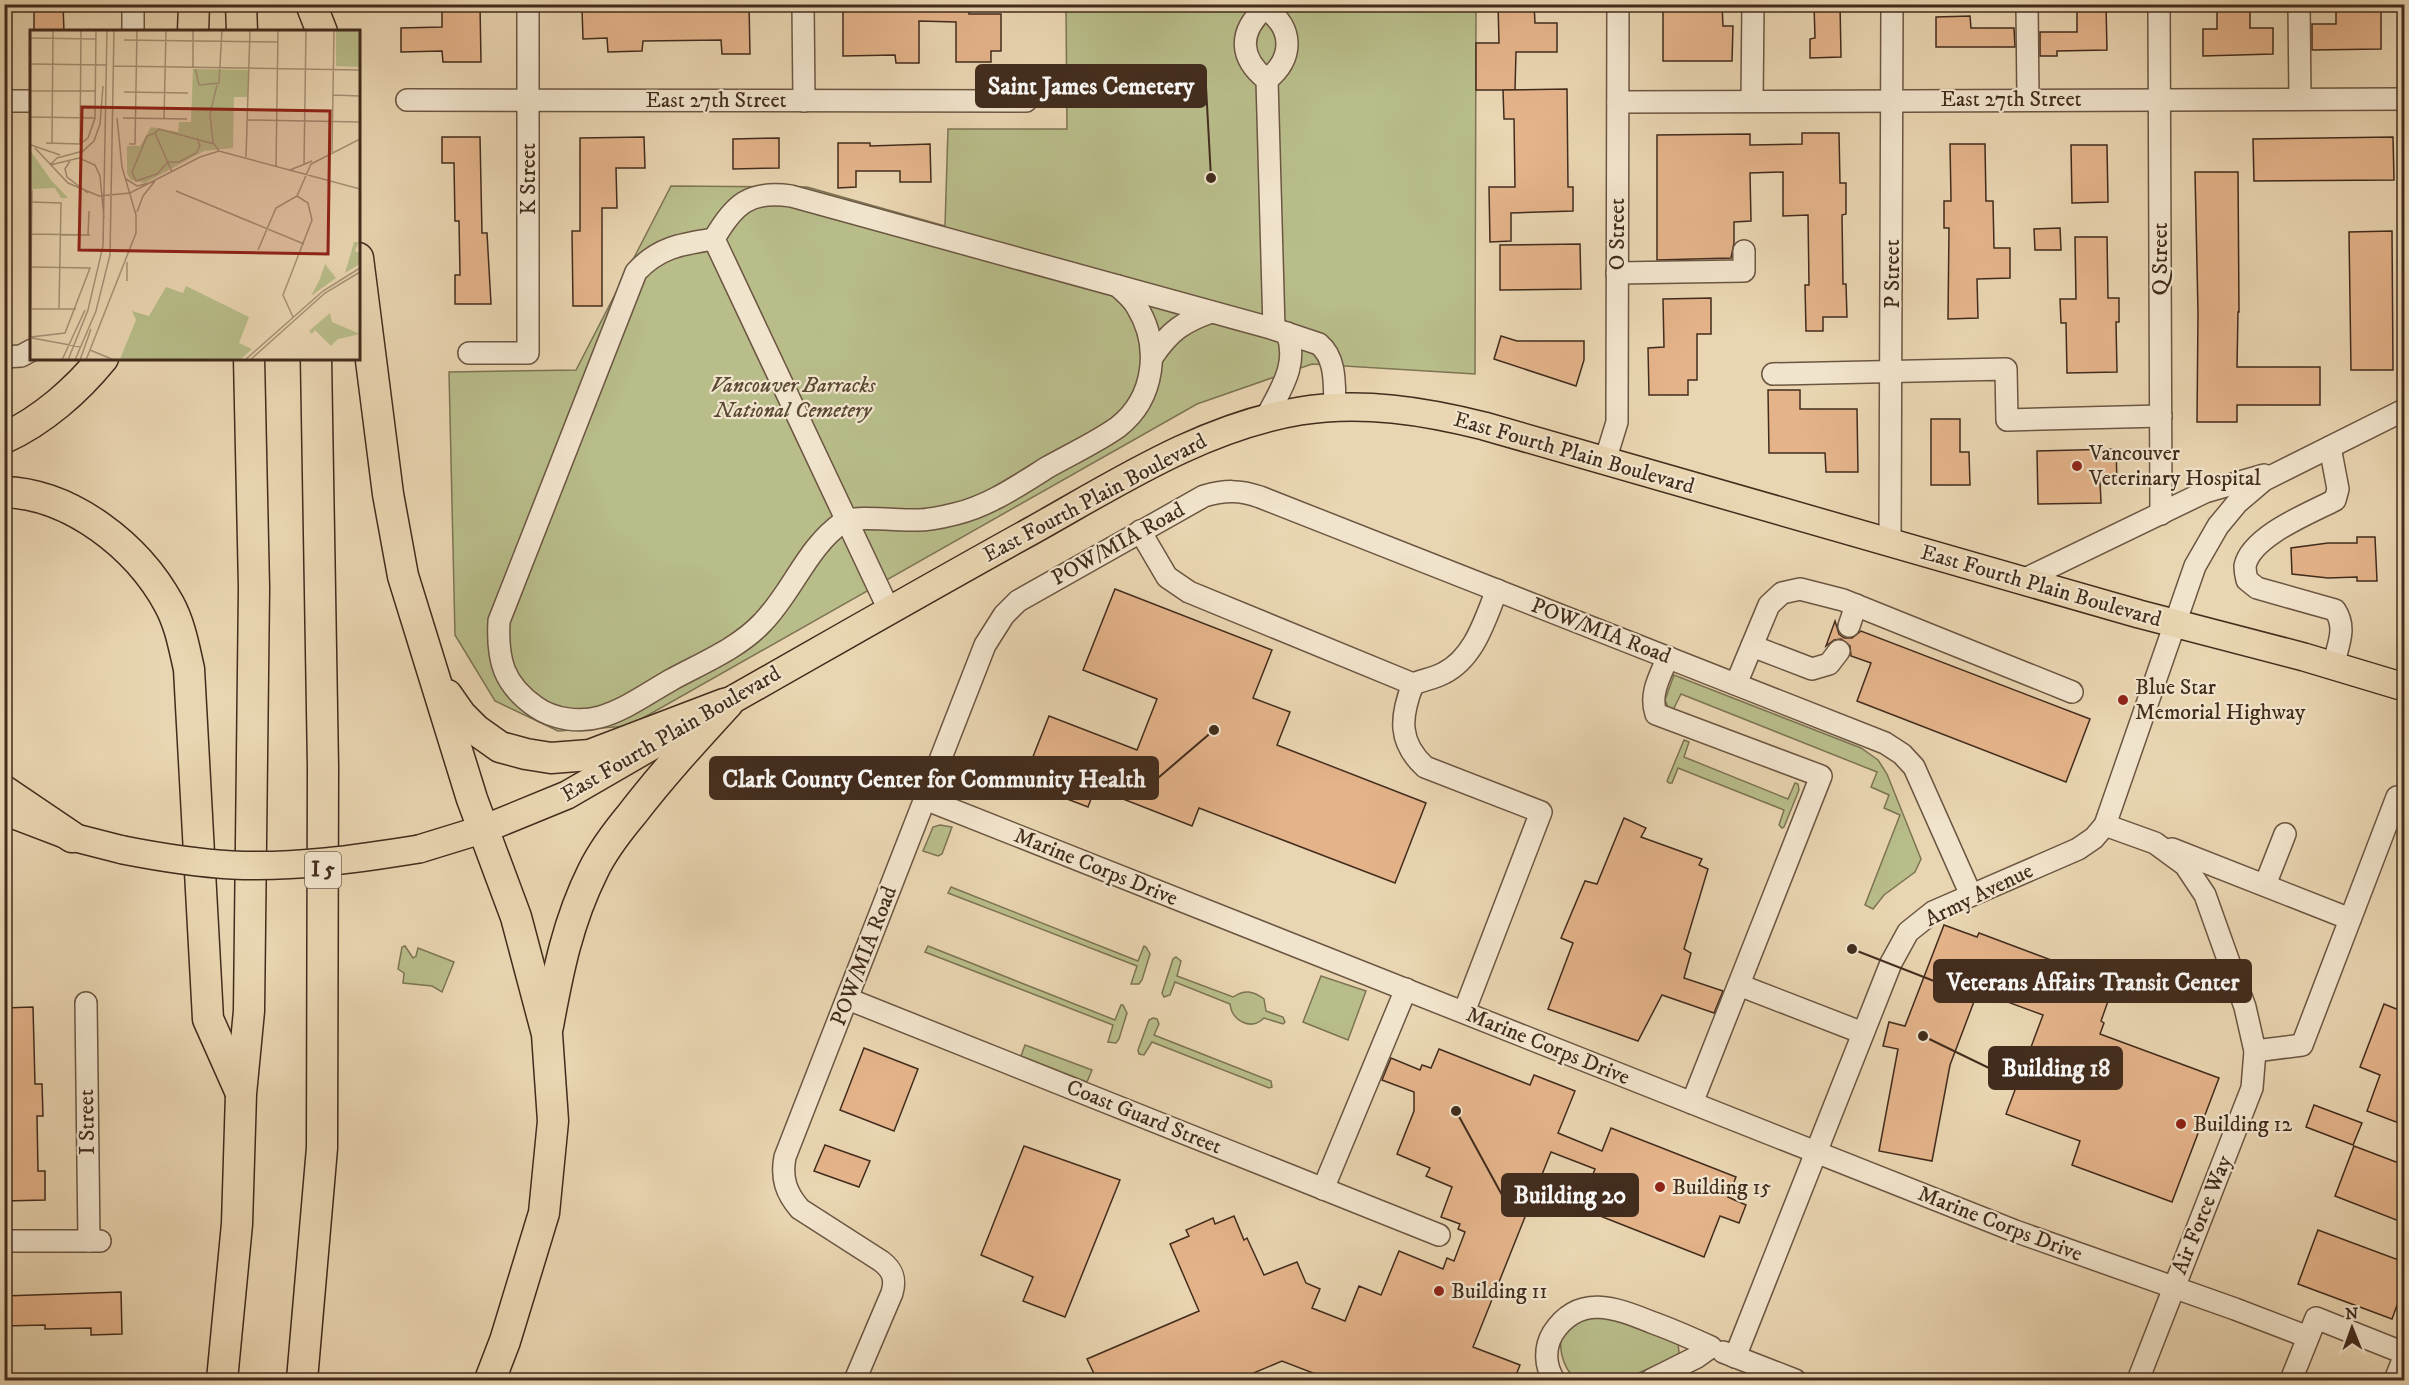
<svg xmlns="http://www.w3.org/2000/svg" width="2409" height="1385" viewBox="0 0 2409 1385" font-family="'IM FELL DW Pica',serif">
<rect width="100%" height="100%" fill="#e9d5b1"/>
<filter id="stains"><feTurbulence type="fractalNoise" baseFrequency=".00333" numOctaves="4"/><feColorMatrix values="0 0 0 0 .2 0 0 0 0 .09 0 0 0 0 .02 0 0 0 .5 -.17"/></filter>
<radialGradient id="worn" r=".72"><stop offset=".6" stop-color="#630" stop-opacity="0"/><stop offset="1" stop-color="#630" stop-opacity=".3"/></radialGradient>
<g fill="#b8bd8a" stroke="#7d7454" stroke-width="1.5">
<path d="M1066,5H1476L1475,374L1312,364L1197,404L629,726L558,731L495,701L455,635L449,372L576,370L671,186L807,187L945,226L948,129H1067Z"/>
<path d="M1674,675L1861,748L1878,760L1887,774L1921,859L1915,872L1884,895L1873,909L1865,905L1900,815L1884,808L1889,795L1871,787L1877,772L1681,694L1673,710L1668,707L1665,700Z"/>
<path d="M1684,740L1689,742L1684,757L1788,799L1795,783L1798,784L1799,790L1784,827L1782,828L1779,825L1784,810L1678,768L1672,783H1669L1667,781Z"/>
<path d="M940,825L952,827L942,854L938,856L923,851L933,827Z"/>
<path d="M951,887L1138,961L1144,946L1146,947L1150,954L1142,980L1139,984H1131L1137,966L948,893Z"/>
<path d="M405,946L413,958L416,956L418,948L454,962L442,992L432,986L403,983L404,973L398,969L402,947Z"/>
<path d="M928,946L1115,1020L1121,1005H1123L1127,1013L1119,1039L1116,1043L1108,1042L1113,1025L925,952Z"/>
<path d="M1176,957L1181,961L1177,976L1233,997C1245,989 1253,991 1264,999L1266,1011L1283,1017L1285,1022L1283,1024L1264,1018C1251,1031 1232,1021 1230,1004L1175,982L1170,995L1164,997L1162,993L1173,959Z"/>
<path d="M1321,976L1366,991L1348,1040L1303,1022Z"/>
<path d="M1153,1018L1157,1019L1159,1024L1154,1035L1271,1081L1272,1087L1269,1088L1152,1042L1144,1055L1139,1054L1138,1050L1149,1020Z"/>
<path d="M1025,1045L1092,1070L1087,1082L1021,1056Z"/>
<path d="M1598,1312L1678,1342L1679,1353L1676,1357L1622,1380H1577C1563,1369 1553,1341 1569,1326C1575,1319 1590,1316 1598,1312Z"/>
</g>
<g fill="#e4b38a" stroke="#422c1d" stroke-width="1.5">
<path d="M34,4H63L64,32H34Z"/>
<path d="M442,4H480L481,62H443L442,51L401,52V28L442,27Z"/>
<path d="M607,4H638V7L749,4L750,54H722L721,40L643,41L642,51L608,52L607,38L583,39L582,9H607Z"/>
<path d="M843,4H969V14H1001V51H991V62H956V22L919,21V63H896L895,55L843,56Z"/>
<path d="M1498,4H1534L1535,23H1557V52H1516L1515,90H1476V43H1499Z"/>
<path d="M1663,4H1722L1723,26H1733L1732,61H1663Z"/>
<path d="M1814,4H1840L1841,57L1810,58V39L1815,38Z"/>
<path d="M2077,4H2106L2107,50L2057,51V56H2040V32H2077Z"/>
<path d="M2217,4H2250V28H2273V54L2203,56V29H2217Z"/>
<path d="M2336,4H2381V49L2312,50V24H2336Z"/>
<path d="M1970,16L1971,28H2014L2015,47H1936V17Z"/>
<path d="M1567,89L1568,187H1573V211L1511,213V241L1490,242L1489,187H1515L1514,119H1504L1503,90Z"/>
<path d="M1802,133H1839L1840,183H1846V214L1842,215L1843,284H1846L1847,317H1823V331H1806L1805,285H1809L1808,215L1783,216V172L1750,173L1751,221L1734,222V243L1731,258L1657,260V135L1750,134V145L1802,144Z"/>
<path d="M442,137H480L482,233H487L491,304H455V275H460L459,221H455L454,163H442Z"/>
<path d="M644,137L645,168H616L617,208H602V306H573L572,231H580V138Z"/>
<path d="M2393,137L2394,180L2254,181L2253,139Z"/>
<path d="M779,138V168L733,169V139Z"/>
<path d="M838,143H870V146L930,144L931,182H900V171H856V187L838,188Z"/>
<path d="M1950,144H1985L1986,201H1993L1994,248H2010V278L1977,279L1978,318L1948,319L1949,228H1944V201H1951Z"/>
<path d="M2071,145H2107L2108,202L2072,203Z"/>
<path d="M2195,172H2238L2239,312H2238L2237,367H2320V405H2237V422H2197L2198,313Z"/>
<path d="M2060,228L2061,250H2035L2034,229Z"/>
<path d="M2392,231L2393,370H2351L2349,232Z"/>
<path d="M2075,237H2107L2108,298H2119V322H2116L2117,372L2067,373L2066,323H2061L2060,299H2076Z"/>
<path d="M1580,244L1581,289L1500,290V245Z"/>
<path d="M1711,298V334H1697V380H1688V395H1649L1648,348L1664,347L1663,299Z"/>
<path d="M1501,336L1517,341H1584V360L1576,386L1494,359Z"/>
<path d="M1768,390H1800V409H1857L1858,472H1826L1825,453H1769Z"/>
<path d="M1931,419H1960V452H1969L1970,485H1931Z"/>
<path d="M2116,449L2117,481H2100L2101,503L2038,504L2037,451Z"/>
<path d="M2357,537H2375L2377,581H2357V577L2328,578L2292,574L2291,548L2328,543H2357Z"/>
<path d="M1115,589L1272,650L1253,698L1290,712L1277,745L1426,803L1395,883L1199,808L1192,826L1095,788L1088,807L1023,782L1049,716L1137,750L1157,699L1083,670Z"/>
<path d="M1835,621L1839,634L1844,638H1852L1861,631L2090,719L2066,782L1857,701L1871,663L1851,656L1850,646L1841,639L1834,640L1826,646Z"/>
<path d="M1624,818L1646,828L1641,837L1702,859L1699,865L1708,869L1684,949L1691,953L1684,978L1723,991L1714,1013L1662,995L1638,1041L1548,1009L1573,943L1561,938L1585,881L1597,884Z"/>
<path d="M1944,925L1977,937L1979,933L2083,972L2081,978L2112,990L2101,1021L2104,1023L2100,1034L2219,1078L2172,1202L2072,1165L2080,1141L2006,1114L2043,1015L1978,991L1950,1065L1932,1161L1879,1151L1898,1049L1883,1046L1889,1022L1905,1026Z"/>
<path d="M2384,1004L2404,1012V1125L2367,1111L2380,1075L2360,1067Z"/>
<path d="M33,1007L35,1084H42L43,1116H37L38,1171H45V1200L4,1201V1130H7L4,1008Z"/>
<path d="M864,1048L918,1069L894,1131L840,1110Z"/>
<path d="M1439,1049L1530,1085L1534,1075L1575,1091L1558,1133L1602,1151L1611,1128L1736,1177L1728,1197L1746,1205L1739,1223L1720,1216L1704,1257L1580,1208L1595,1169L1551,1152L1473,1347L1520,1365L1514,1380H1331L1282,1361L1237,1380H1097L1087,1359L1199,1311L1170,1244L1189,1236L1186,1230L1213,1218L1215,1224L1234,1216L1244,1240L1247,1238L1264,1275L1297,1262L1306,1283L1320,1289L1312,1308L1345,1321L1359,1286L1381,1295L1399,1251L1443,1269L1447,1258L1454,1261L1465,1232L1458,1229L1460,1224L1441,1217L1452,1187L1426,1176L1430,1168L1397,1154L1414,1111V1092L1382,1080L1391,1058L1420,1070L1422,1065L1431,1068Z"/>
<path d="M2314,1105L2362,1123L2353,1145L2306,1127Z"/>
<path d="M825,1145L870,1161L859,1187L814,1171Z"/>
<path d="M1024,1146L1120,1180L1065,1317L1023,1301L1033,1277L981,1255Z"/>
<path d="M2354,1146L2404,1165V1223L2335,1196Z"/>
<path d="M2318,1230L2404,1262V1286L2392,1319L2298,1284Z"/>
<path d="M121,1292L122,1334L91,1335V1328L45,1329V1325L4,1326V1296Z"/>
</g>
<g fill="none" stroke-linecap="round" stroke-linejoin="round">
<defs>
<g id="minor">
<path d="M803,4L804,101"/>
<path d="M1265,4V8C1238,32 1239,58 1267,80L1274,329"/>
<path d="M2027,4L2028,99"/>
<path d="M2159,4L2161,514"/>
<path d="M2299,4L2300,99"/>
<path d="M1265,8C1294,28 1294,58 1267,80"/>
<path d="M133,32V4"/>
<path d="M407,100L1026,101"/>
<path d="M1752,100L1753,4"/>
<path d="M4,101H32"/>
<path d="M1618,102L2404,99"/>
<path d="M714,239C682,244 659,247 636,272L499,621C497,660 503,684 536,707C553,719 579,723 600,717C625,710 648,693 671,680C702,663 739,648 763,622C793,591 807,547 843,522C853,515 902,521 918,520C930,520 943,517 955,514C989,506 1019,485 1048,467C1071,454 1097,442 1118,427C1155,398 1161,346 1137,307C1133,299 1125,293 1118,286"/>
<path d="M1617,273L1744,271V251"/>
<path d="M469,353H528V4"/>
<path d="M1153,356C1170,331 1183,322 1211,312"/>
<path d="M4,357L21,356L32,350"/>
<path d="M1773,374L2006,369L2007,420L2161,416"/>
<path d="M1266,418C1280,390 1299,365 1287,333"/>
<path d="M2330,447L2338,489L2335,500C2310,513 2251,536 2245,566C2245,570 2246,576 2247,580L2257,588L2335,610C2347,628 2338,645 2333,666"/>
<path d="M1605,461L1617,422L1618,4"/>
<path d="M1140,531L1167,577L1189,592L1413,684C1400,717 1398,742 1425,767L1541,812L1464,1012"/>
<path d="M1890,543L1892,4"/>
<path d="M2023,580L2205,492L2264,475"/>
<path d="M889,610L714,239C734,204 750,190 791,196L1274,329L1319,344C1337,359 1334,386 1335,407"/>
<path d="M1849,626L1856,605"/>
<path d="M1752,646L1812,669L1829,664L1839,651"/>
<path d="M1668,657C1660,676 1649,694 1656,714L1821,776L1692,1103"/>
<path d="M1413,684C1423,680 1435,678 1444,673C1475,657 1485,619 1497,590"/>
<path d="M1736,684L1769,605L1782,593L1800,589L1843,600L2072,692"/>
<path d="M925,799L2015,1231L2235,1309L2308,1337"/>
<path d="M2105,825L2155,843L2185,865L2205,895L2245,1007L2255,1051L2252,1088L2138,1380"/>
<path d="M2172,849L2350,919"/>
<path d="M2265,885L2285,834"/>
<path d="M1739,985L1863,1033"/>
<path d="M848,999L1439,1235"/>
<path d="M86,1003L89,1241"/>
<path d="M2255,1051L2302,1045L2397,797"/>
<path d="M1323,1189L1406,989"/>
<path d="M4,1241H100"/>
<path d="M1723,1352L1795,1380"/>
<path d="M1735,1357L1891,963L1908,932L1933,912L2078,849L2094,838L2105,825L2195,566L2218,526L2237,503L2264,480L2404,410"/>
<path d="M855,1380L892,1293C896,1279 893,1270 881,1261L800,1209C786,1193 781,1178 785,1157L985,645L1004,615L1018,601L1204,496C1225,490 1240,490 1260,497L1885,743L1902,754L1914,767L1971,895"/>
<path d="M1554,1380C1545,1366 1544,1348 1553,1333C1579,1293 1616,1308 1651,1322C1671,1329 1691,1338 1711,1347L1697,1357L1651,1380"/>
<path d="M2291,1380L2316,1318L2404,1353"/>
<path d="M2395,1380L2404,1357"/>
</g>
<g id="major">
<path d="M709,713C817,652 924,590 1033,530C1117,483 1203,427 1300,411C1362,401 1424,411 1484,426L2139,614L2304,657L2404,687"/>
<path d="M4,811L72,837L123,850"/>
<path d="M419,849L484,829L567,795L676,732"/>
</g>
<g id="highway">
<path d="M241,4L242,32"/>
<path d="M311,4L322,32"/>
<path d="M193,32L194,4"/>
<path d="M358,258L388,494L403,576L472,799L516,917L547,1034L553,1121L544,1213L505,1341L490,1380"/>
<path d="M4,438C42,421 77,390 103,358"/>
<path d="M4,492C72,494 138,547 169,604C180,624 184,647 189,669L208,1019L240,1091"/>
<path d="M447,695L461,715L476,730L500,747L526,754L551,758L590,755L724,704"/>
<path d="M4,791L72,837"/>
<path d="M548,1026C558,971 568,921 593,871C603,850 617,832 632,814C662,775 695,739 728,703"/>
<path d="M222,1380L237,1224L241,1094L249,1011L254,588L249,358"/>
<path d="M302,1380L322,1148L323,767L316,358"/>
</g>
</defs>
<use href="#minor" stroke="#6c5642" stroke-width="24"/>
<use href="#major" stroke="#422c1d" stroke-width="30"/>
<use href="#highway" stroke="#422c1d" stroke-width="33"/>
<use href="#minor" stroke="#f1e4cc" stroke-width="21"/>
<use href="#major" stroke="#e9d5b1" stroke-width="27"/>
<use href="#highway" stroke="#e9d5b1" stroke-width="30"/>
<defs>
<path id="major-bridge" d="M123,850C159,857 195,863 232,865C294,868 357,859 419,849"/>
</defs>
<use href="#major-bridge" stroke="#422c1d" stroke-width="30" stroke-linecap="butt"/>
<use href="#major-bridge" stroke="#e9d5b1" stroke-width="27"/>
</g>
<g fill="#8f2418" stroke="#f1e4cc" stroke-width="2">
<circle cx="2077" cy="466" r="6"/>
<circle cx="2123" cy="700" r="6"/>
<circle cx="2181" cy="1124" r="6"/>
<circle cx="1660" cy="1187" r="6"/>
<circle cx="1439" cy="1291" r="6"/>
</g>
<g text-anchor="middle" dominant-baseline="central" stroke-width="4.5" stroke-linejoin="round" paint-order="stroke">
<rect fill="#f1e4cc" stroke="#766352" stroke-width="1.5" x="305" y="852" width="36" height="36" rx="4.5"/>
<g font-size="21" font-weight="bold" fill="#422c1d">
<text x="323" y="870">I 5</text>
</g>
<g font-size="22" fill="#422c1d" stroke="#f1e4cc">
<text x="2011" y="99">East 27th Street</text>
<text x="716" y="100">East 27th Street</text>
<text transform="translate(528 179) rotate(-90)">K Street</text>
<text transform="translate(1617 234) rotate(-90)">O Street</text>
<text transform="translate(2160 259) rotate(-90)">Q Street</text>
<text transform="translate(1892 274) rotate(-90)">P Street</text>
<text transform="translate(1574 453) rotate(16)">East Fourth Plain Boulevard</text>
<text transform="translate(1095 498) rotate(-28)">East Fourth Plain Boulevard</text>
<text transform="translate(1118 544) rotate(-29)">POW/MIA Road</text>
<text transform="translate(2041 586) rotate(16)">East Fourth Plain Boulevard</text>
<text transform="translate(1601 631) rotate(21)">POW/MIA Road</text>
<text transform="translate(671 734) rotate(-30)">East Fourth Plain Boulevard</text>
<text transform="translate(1096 867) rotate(22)">Marine Corps Drive</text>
<text transform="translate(1979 895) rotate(-26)">Army Avenue</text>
<text transform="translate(864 956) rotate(-69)">POW/MIA Road</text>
<text transform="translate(1548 1046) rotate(22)">Marine Corps Drive</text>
<text transform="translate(1144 1117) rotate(22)">Coast Guard Street</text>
<text transform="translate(87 1122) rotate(-91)">I Street</text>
<text transform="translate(2202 1215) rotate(-68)">Air Force Way</text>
<text transform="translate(2000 1224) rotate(21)">Marine Corps Drive</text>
</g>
<g font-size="22" font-style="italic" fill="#5a4933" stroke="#f1e4cc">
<text x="793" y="385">Vancouver Barracks<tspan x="793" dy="25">National Cemetery</tspan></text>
</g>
<g font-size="22" fill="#422c1d" stroke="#f1e4cc" text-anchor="start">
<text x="2089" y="453">Vancouver<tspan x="2089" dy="25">Veterinary Hospital</tspan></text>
<text x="2135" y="687">Blue Star<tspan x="2135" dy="25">Memorial Highway</tspan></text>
<text x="2193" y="1124">Building 12</text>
<text x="1672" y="1187">Building 15</text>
<text x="1451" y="1291">Building 11</text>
</g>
</g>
<g transform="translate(30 30)">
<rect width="330" height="330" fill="#e9d5b1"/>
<path d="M306,0H330V37L306,36ZM163,39L218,40V67H204L203,118L174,121L115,153L101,150L97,143V116H110L121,97L148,102L149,92H161ZM0,120L21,150L38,168H31L25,158L0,159ZM324,212H329L325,221L330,223V234L315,243ZM295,234L306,248L281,266L289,251ZM156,256L219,287L209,313L222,319L210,330L90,329L106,290L102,281L119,286L136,257L153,263ZM300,283L302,292L330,304L308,309L301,316L285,300L282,304L279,301Z" fill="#b8bd8a"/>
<path fill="none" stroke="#a69176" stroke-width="1.5" d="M0,8L66,9M94,10L248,12M0,34L76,35M83,36L330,40M163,37V0M165,37L169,55L189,53L192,0M0,61H65M94,62L158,63M303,65L330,66M0,87L65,88M93,88L157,89M134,89L136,0M218,90L330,92M125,103L117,106L102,142L106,151L127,144L138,132H149L166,123L170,116L167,108M16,113L50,114M22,113L23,0M183,113L180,84L187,55M50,114L58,108L65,88L66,0M50,114L51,0M99,114H105L107,0M1,115L30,125M5,118L38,153L69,166L100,163L170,127L189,121L330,159M302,122L304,0M216,127L220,0M40,131L35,139L37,147L58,163M274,134L276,0M20,135L27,128L53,121L64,111L70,94L73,56M20,135L49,128L65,135L70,146L74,188M246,136L248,0M260,140L282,131M142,142L125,103L129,99L184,114L189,121M96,149L107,156L123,152M146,161L274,214M0,172L31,173L29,279M107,182L113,166L125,151M2,204L60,205M58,205L59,181M228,220L246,178L267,166L281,134L330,109M97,232V251M2,279H46M263,287L253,265L282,190L278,173L267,166M1,307L35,303L60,238L2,237M2,308L51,317M60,320L84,330M0,330L2,160M32,330L55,280M38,330L58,280L73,216L77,0M45,330L66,281L80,225L84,0M50,330L61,299M56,330L106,203V185L92,137L87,88M215,330L293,261L330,238M220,330L295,263L330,242"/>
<path fill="#8f2418" fill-opacity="0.15" stroke="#8f2418" stroke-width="3" d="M52,77L300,81L298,224L49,220Z"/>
<rect width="330" height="330" fill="none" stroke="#422c1d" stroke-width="3"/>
</g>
<path fill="none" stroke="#422c1d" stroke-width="2" d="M1211 178L1206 86M1214 730L1158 778M1852 949L1934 981M1923 1036L1989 1068M1456 1111L1502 1195"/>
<g fill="#422c1d" stroke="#f1e4cc" stroke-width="2">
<circle cx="1211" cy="178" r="6"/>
<circle cx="1214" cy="730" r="6"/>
<circle cx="1852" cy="949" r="6"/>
<circle cx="1923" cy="1036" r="6"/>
<circle cx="1456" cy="1111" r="6"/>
</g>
<g fill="#422c1d" stroke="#422c1d" stroke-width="2">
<rect x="976" y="65" width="230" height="42" rx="6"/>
<rect x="710" y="757" width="448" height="42" rx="6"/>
<rect x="1934" y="960" width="317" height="42" rx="6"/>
<rect x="1989" y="1047" width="133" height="42" rx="6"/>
<rect x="1502" y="1174" width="136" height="42" rx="6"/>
</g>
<g font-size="24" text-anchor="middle" font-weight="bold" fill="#fff">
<text x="1091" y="94">Saint James Cemetery</text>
<text x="934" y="787">Clark County Center for Community Health</text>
<text x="2093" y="990">Veterans Affairs Transit Center</text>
<text x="2056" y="1076">Building 18</text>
<text x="1570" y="1203">Building 20</text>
</g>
<rect width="2409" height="1385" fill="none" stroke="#e9d5b1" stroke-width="24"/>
<rect x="6" y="6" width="2397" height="1373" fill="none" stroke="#422c1d" stroke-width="3"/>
<rect x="12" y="12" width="2385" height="1361" fill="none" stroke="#422c1d" stroke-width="1.5"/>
<g transform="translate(2352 1328) rotate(359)" stroke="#f1e4cc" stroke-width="4.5" paint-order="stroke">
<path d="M0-4.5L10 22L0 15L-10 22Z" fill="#422c1d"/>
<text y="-9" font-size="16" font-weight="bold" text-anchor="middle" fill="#422c1d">N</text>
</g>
<rect width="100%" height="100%" filter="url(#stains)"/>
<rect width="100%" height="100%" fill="url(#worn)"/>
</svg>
